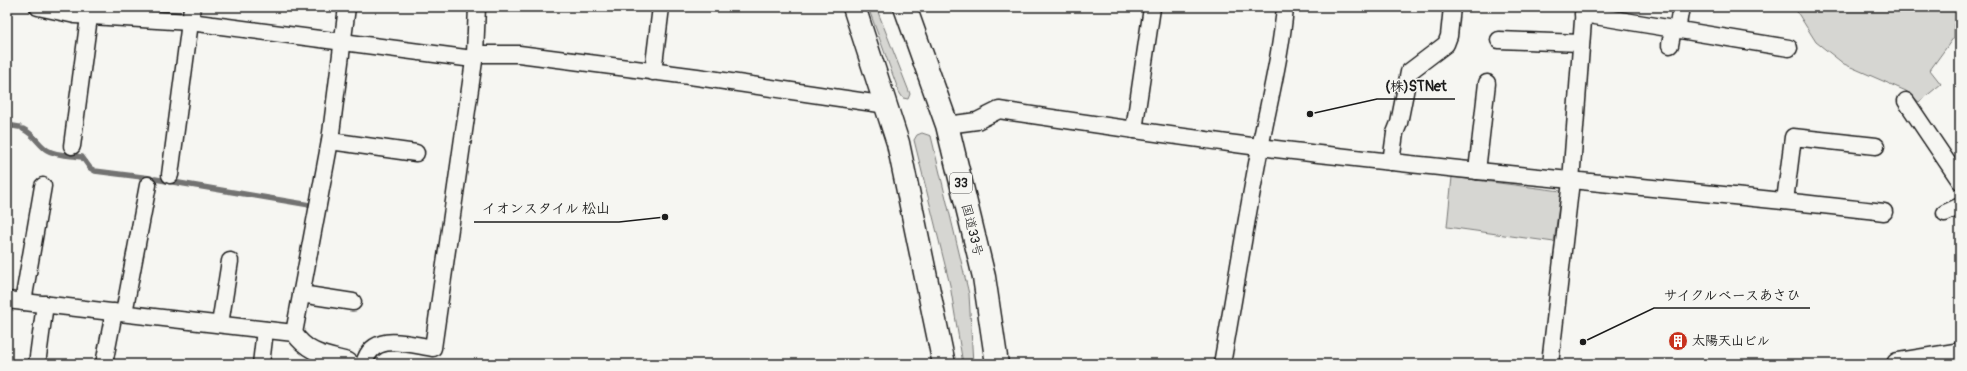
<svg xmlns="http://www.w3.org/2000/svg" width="1967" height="371" viewBox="0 0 1967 371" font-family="Pangolin,'Klee One',sans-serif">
<rect width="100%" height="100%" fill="#f6f6f2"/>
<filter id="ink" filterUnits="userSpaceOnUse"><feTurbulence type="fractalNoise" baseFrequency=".025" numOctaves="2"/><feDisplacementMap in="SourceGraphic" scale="8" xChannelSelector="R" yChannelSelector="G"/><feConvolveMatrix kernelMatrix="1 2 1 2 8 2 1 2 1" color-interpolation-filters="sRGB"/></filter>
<g filter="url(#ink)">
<g fill="#d6d6d2" stroke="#797977">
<path d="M868,7H876L910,94L908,99L903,98L899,92Z"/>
<path d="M1794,7H1960V19L1954,24V37L1930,70L1941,84L1919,102L1906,91L1844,64L1816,42Z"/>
<path d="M922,133L931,136L969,294L973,364H963L950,285L914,140L917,135Z"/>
<path d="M1452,177L1561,191L1554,242L1447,227Z"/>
</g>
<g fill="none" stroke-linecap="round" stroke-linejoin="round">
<g stroke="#727271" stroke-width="5.5">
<path d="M7,125L19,127"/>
<path d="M23,129C34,134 38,144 47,150C56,156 71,155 82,157L90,168L95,171L150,178"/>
<path d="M155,179L310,205"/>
</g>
<defs>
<g id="street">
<path d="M38,7L75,15L190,22L473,59"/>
<path d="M347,7L330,141L294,333C308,354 326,355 348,361L352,364"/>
<path d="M1583,14L1789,48"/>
<path d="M1677,30L1681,7"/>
<path d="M1499,40L1581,43"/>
<path d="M1670,45L1673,29"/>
<path d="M475,54L477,7"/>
<path d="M653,72L661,7"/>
<path d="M1906,101L1960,181"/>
<path d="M947,125L977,121L999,110C1086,123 1173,136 1260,147C1468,173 1676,188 1884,212"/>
<path d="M1134,130L1152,8"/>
<path d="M330,141L416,153"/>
<path d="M72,146L89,17"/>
<path d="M1391,162L1395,133L1399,123L1409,72L1446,44L1449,36L1452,7"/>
<path d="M1477,171L1487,83"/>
<path d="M170,175L192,7"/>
<path d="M1785,201L1793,137L1876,146"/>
<path d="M1945,213L1960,206"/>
<path d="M301,294L353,302"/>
<path d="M7,300L294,333"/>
<path d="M23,302L43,186"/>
<path d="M124,313L148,185"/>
<path d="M220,324L230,261"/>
<path d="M37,364L45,304"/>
<path d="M104,364L114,312"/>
<path d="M261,364L265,330"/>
<path d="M364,364C372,331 408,344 433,348L475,54H519L697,77L887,105"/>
<path d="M1222,364C1235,292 1246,219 1260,148C1269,101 1281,55 1285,7"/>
<path d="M1550,364L1571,181L1584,7"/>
</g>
<g id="highway">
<path d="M854,7L898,143L944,364"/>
<path d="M905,7L947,125L984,277L997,364"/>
<path d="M1898,364L1960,354"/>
</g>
</defs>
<use href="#street" stroke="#1c1c1c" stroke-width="19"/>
<use href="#highway" stroke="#1c1c1c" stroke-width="25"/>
<use href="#street" stroke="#f6f6f2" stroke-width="16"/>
<use href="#highway" stroke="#f6f6f2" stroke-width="22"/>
</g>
</g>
<defs>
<symbol id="building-disc" viewBox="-11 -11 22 22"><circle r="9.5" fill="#c8321e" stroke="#f6f6f2"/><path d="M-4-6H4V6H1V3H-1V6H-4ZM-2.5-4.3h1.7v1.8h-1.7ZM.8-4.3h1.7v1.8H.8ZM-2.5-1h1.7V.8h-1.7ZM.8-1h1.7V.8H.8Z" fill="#fff"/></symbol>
</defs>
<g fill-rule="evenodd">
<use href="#building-disc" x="1667" y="330" width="22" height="22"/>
</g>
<g text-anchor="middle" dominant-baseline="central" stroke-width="3" stroke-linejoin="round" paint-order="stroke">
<rect fill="#f6f6f2" stroke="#5d5d5c" stroke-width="1" x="950" y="173" width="22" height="20" rx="3"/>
<g font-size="12" font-weight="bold" fill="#1c1c1c">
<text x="961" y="183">33</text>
</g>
<g font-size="13" fill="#1c1c1c" stroke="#f6f6f2">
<text transform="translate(972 230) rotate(76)">国道33号</text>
</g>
<g font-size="13" font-weight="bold" fill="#1c1c1c" stroke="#f6f6f2" text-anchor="start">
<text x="1692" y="341">太陽天山ビル</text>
</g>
</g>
<path fill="none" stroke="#1c1c1c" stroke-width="1.5" d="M1310 114L1377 99H1455M665 217L619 222H474M1583 342L1654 308H1810"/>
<g fill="#1c1c1c" stroke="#f6f6f2" stroke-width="1.5">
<circle cx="1310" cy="114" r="4"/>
<circle cx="665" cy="217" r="4"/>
<circle cx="1583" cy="342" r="4"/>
</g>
<g font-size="14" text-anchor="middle" font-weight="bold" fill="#1c1c1c" stroke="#f6f6f2" stroke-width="3" stroke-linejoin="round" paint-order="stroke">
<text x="1416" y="91">(株)STNet</text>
<text x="546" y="213">イオンスタイル 松山</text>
<text x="1732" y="300">サイクルベースあさひ</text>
</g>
<rect width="1967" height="371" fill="none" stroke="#f6f6f2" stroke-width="24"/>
<rect x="12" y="12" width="1943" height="347" fill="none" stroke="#1c1c1c" stroke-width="1.5" filter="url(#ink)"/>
</svg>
